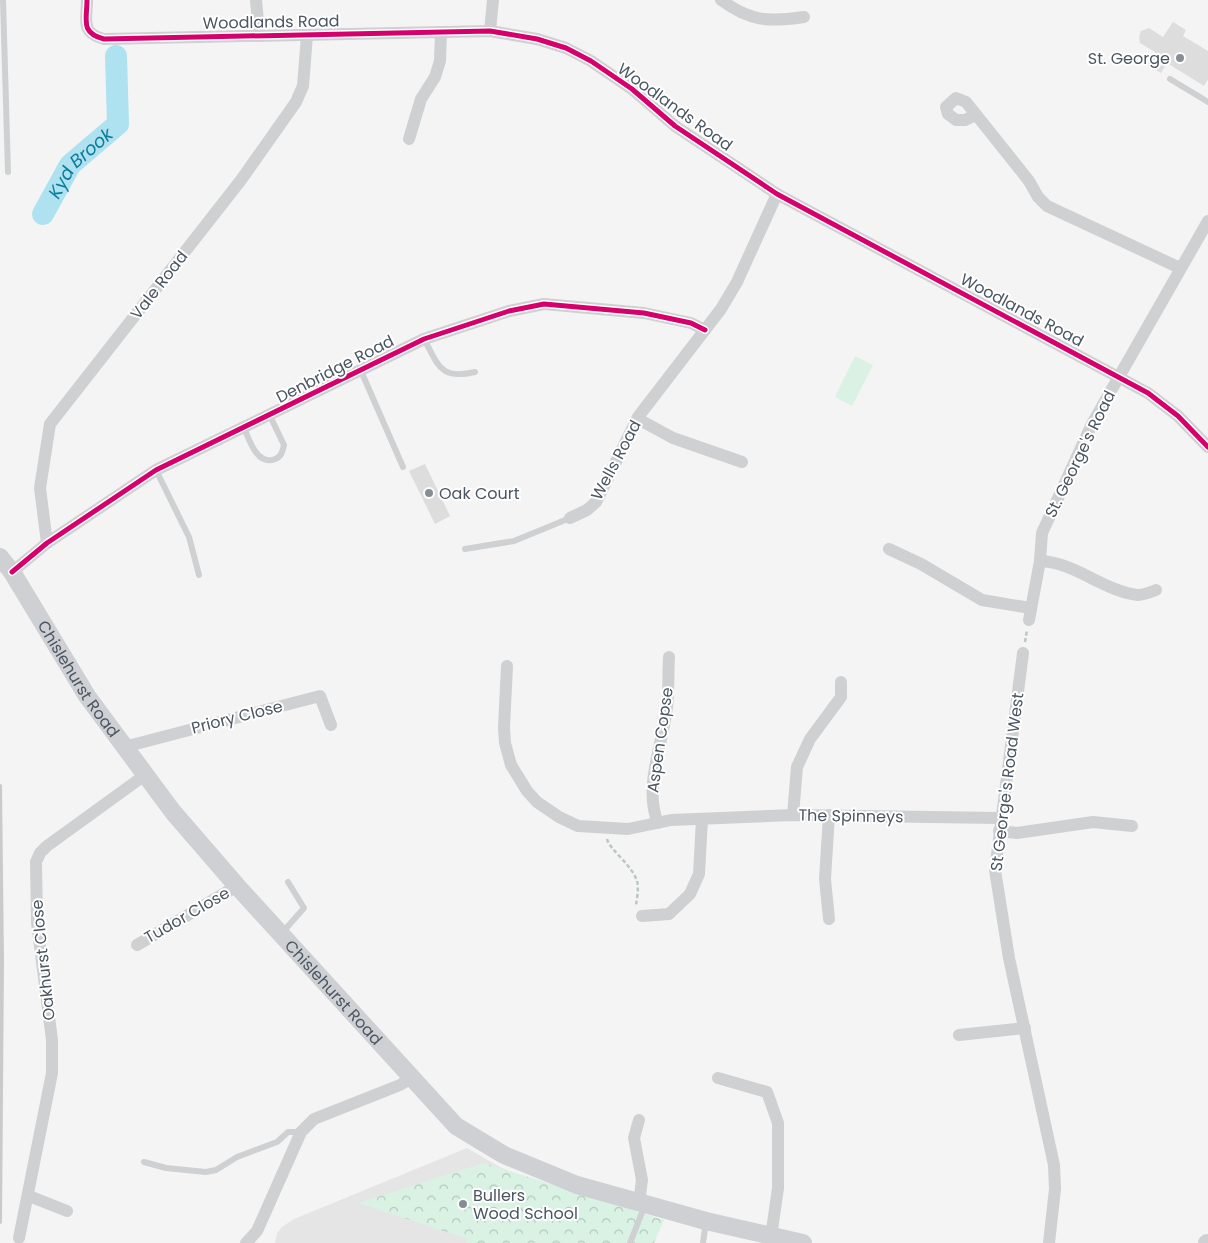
<svg xmlns="http://www.w3.org/2000/svg" width="1208" height="1243" viewBox="0 0 1208 1243" font-family="Poppins,sans-serif">
<defs>
<pattern id="forest-crowns" width="20" height="18" patternUnits="userSpaceOnUse" patternTransform="scale(1.25)"><rect width="20" height="18" fill="#d9f2e3"/><path d="M2 6a3 3 0 1 1 6 0M12 15a3 3 0 1 1 6 0" fill="none" stroke="#b2c7bb"/></pattern>
</defs>
<rect width="100%" height="100%" fill="#f4f4f4"/>
<path fill="#e6e5e6" d="M467,1148L500,1167L559,1193L633,1243H275L277,1233L282,1227L294,1219Z"/>
<path fill="url(#forest-crowns)" d="M484,1163L664,1220L654,1243H466L468,1239L358,1203Z"/>
<path fill="#d9f2e3" d="M855,356L873,365L852,406L835,397Z"/>
<g fill="none" stroke-linecap="round" stroke-linejoin="round">
<path stroke="#aee2f0" stroke-width="22" id="s1" d="M43,214L70,165L118,124L116,56"/>
</g>
<g fill="#ddddde">
<path d="M1173,22L1186,30L1183,36L1208,51V79L1204,86L1167,63L1161,73L1147,65L1155,52L1140,43L1139,37L1141,31L1149,28L1163,37Z"/>
<path d="M425,464L450,516L435,524L409,471Z"/>
</g>
<g fill="none" stroke-linecap="round" stroke-linejoin="round">
<g stroke="#bcc7c4" stroke-width="2.5" stroke-dasharray="4 2.5" stroke-linecap="butt">
<path d="M1025,642L1027,630"/>
<path d="M607,839C609,849 632,865 637,881C639,888 637,898 636,905"/>
</g>
<g stroke="#ced0d2" stroke-width="6">
<path d="M3,0L8,172"/>
<path d="M1170,79L1208,102"/>
<path d="M424,339C439,366 440,380 475,372"/>
<path d="M361,371L403,467"/>
<path d="M244,428C249,439 256,463 272,460C281,458 282,453 284,445L270,416"/>
<path d="M156,470L189,537L199,575"/>
<path d="M465,549L514,541L570,518"/>
<path d="M282,933L304,908L288,882"/>
<path d="M144,1162L166,1168L206,1172L216,1170L237,1157L277,1142L288,1132H295L300,1134"/>
<path d="M630,1243L645,1205"/>
<path d="M703,1243L706,1222"/>
</g>
<g stroke="#ced0d2" stroke-width="12">
<path d="M87,0C87,20 80,33 104,39L490,31L537,39L566,48L591,61L632,89L675,126L777,194L1148,393L1178,416L1208,447"/>
<path d="M256,0L259,34"/>
<path d="M721,0C751,22 769,22 804,17"/>
<path d="M490,31L493,0"/>
<path d="M976,115L965,120H956L948,114L946,107L956,98L966,102L1029,181L1038,197L1047,206L1180,268"/>
<path d="M409,139L421,99L435,77L440,61L441,33"/>
<path d="M638,419L673,438L742,462"/>
<path d="M570,518L587,510L596,502L638,417L721,309L737,282L777,194"/>
<path d="M47,543L40,488L50,424L241,180L296,102L303,86L307,35"/>
<path d="M889,549L921,564L982,600L1030,608"/>
<path d="M1040,561C1075,562 1103,591 1138,595C1143,595 1151,592 1156,590"/>
<path d="M12,572L47,543L156,470L424,339L509,311L544,304L644,313L691,323L705,330"/>
<path d="M1029,620L1040,561L1042,533L1092,424L1208,221"/>
<path d="M1023,653L995,870L1009,958L1054,1165L1055,1189L1049,1243"/>
<path d="M507,666L504,727L505,743L511,765L527,791L537,802L559,817L578,826L628,829L671,820L793,815L1000,818"/>
<path d="M124,747L320,696L331,725"/>
<path d="M793,815L797,767L810,739L841,697V682"/>
<path d="M658,823C643,787 663,744 667,707C669,690 668,673 669,657"/>
<path d="M999,831L1017,833L1093,822L1132,826"/>
<path d="M642,916L669,914L690,894L699,874L702,819"/>
<path d="M829,919L825,879L829,815"/>
<path d="M137,945L237,886"/>
<path d="M959,1035L1025,1028"/>
<path d="M718,1078L767,1092L778,1123V1188L771,1237"/>
<path d="M29,1196L67,1211"/>
<path d="M639,1203L642,1180L634,1138L639,1120"/>
<path d="M19,1238L52,1073V1040L37,923L36,862L40,853L47,846L145,775"/>
<path d="M246,1243L257,1231L301,1132L314,1119L400,1085L413,1077"/>
</g>
<g stroke="#ced0d4" stroke-width="18">
<path id="s2" d="M0,557L12,572L87,696L173,812L237,886L456,1126L504,1155L577,1185L706,1221L803,1243"/>
<path d="M1207,1243H1208"/>
</g>
<path stroke="#c9cacc" stroke-width="4" d="M0,786L2,962L0,1222"/>
<defs>
<g id="cycleway">
<path d="M87,0C87,20 80,33 104,39L490,31L537,39L566,48L591,61L632,89L675,126L777,194L1148,393L1178,416L1208,447"/>
<path d="M12,572L47,543L156,470L424,339L509,311L544,304L644,313L691,323L705,330"/>
</g>
</defs>
<use href="#cycleway" stroke="#fff" stroke-width="8"/>
<use href="#cycleway" stroke="#d6006c" stroke-width="5"/>
</g>
<g fill="#868d94" stroke="#fff" stroke-width="2">
<circle cx="1180" cy="58" r="5"/>
<circle cx="429" cy="493" r="5"/>
<circle cx="463" cy="1204" r="5"/>
</g>
<g text-anchor="middle" dominant-baseline="central" stroke-width="4" stroke-linejoin="round" paint-order="stroke">
<g font-size="16" fill="#4a5661" stroke="#fff">
<text transform="translate(271 22) rotate(-1)">Woodlands Road</text>
<text transform="translate(675 107) rotate(36)">Woodlands Road</text>
<text transform="translate(159 285) rotate(-52)">Vale Road</text>
<text transform="translate(1022 310) rotate(28)">Woodlands Road</text>
<text transform="translate(335 369) rotate(-27)">Denbridge Road</text>
<text transform="translate(1080 454) rotate(-64)">St. George's Road</text>
<text transform="translate(616 460) rotate(-62)">Wells Road</text>
<text stroke="none"><textPath href="#s2" startOffset="145">Chislehurst Road</textPath></text>
<text transform="translate(237 717) rotate(-14)">Priory Close</text>
<text transform="translate(660 740) rotate(-82)">Aspen Copse</text>
<text transform="translate(1007 782) rotate(-83)">St George's Road West</text>
<text transform="translate(851 816) rotate(1)">The Spinneys</text>
<text transform="translate(187 915) rotate(-30)">Tudor Close</text>
<text transform="translate(43 960) rotate(-96)">Oakhurst Close</text>
<text stroke="none"><textPath href="#s2" startOffset="550">Chislehurst Road</textPath></text>
</g>
<g font-size="16" fill="#4a5661" stroke="#fff" text-anchor="start">
<text x="1170" y="58" text-anchor="end">St. George</text>
<text x="439" y="493">Oak Court</text>
<text x="473" y="1195">Bullers<tspan x="473" dy="18">Wood School</tspan></text>
</g>
<g font-size="18" font-style="italic" fill="#0c7c9b" stroke="#fff">
<text stroke="none"><textPath href="#s1" startOffset="64">Kyd Brook</textPath></text>
</g>
</g>
</svg>
